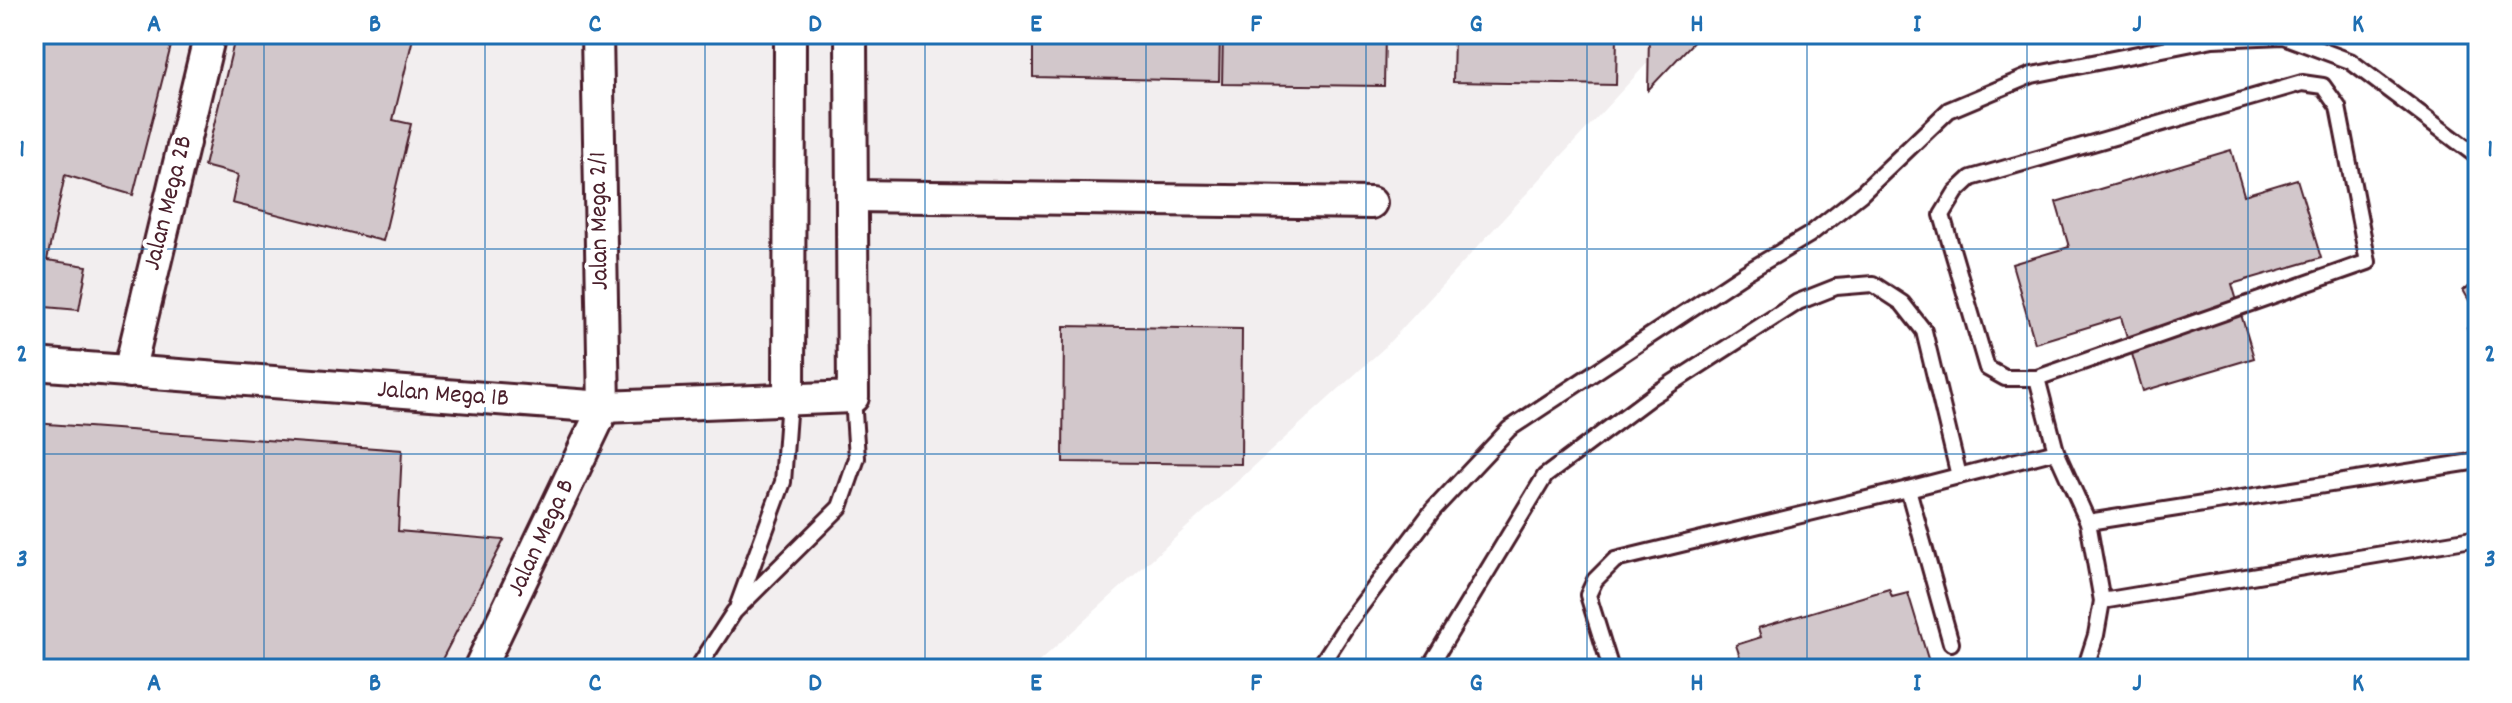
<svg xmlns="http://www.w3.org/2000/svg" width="2512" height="703" viewBox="0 0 2512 703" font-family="Dekko,sans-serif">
<rect width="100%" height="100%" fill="#fff"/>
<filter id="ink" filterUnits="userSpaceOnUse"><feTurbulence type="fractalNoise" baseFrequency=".0125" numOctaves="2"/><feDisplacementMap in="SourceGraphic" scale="16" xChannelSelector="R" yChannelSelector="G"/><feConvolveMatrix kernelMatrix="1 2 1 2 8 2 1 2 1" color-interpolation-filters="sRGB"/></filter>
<g filter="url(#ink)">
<path fill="#f2eeef" d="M34,34H1674L1384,348L1031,669H34Z"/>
<g fill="#d2c7cb" stroke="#4a1f2b" stroke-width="2">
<path d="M34,34H174L133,195L65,175L47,260L87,266L79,310L34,306Z"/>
<path d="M236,34H414L393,120L411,124L383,241L232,203L238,175L204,166Z"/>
<path d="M1033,34H1220L1219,81L1033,77Z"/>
<path d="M1223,34H1385L1384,86L1222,84Z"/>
<path d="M1454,34H1617L1616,85L1453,82Z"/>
<path d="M1649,34H1701L1648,90Z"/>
<path d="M2231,150L2244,195L2297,179L2321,258L2232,284L2254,358L2143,391L2121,317L2035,343L2012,264L2069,247L2056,202Z"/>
<path d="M2478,282V316L2463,290Z"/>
<path d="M2478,321V346L2467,328Z"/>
<path d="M1064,326L1242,329L1241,464L1063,462Z"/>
<path d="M34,423L402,450L398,531L504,540L437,669H34Z"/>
<path d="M1889,589L1892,597L1908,593L1929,662L1905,669H1744L1736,645L1761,637L1758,628Z"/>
</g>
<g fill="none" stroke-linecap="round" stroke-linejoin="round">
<defs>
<g id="lane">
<path d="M2302,83L2323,86L2338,107L2368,262L2037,378H2005L1987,368L1942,215L1956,192L1971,178Z"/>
<path d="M2037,378L2056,451L2088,522L2102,601"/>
<path d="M1908,489L2056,451"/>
<path d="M2088,522L2478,461"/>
<path d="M738,605L783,482L789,400"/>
<path d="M697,669L734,612L840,507L857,458L853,397"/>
<path d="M1318,669L1348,623L1433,510L1509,429L1745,273L1809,235L1861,194L1949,110L2032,75L2213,39L2283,36L2350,61L2478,157"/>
<path d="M1428,669L1545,476L1652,396L1798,302L1836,287L1873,284L1902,303L1924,331L1959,476"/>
<path d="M1611,669L1588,595L1595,580L1615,560L1908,489L1951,643"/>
<path d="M2085,669L2096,635L2102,601L2478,538"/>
</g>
<g id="street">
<path d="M853,196L1371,203"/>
<path d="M34,364L604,407L853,397L851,34"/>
<path d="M129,372L210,34"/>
<path d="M789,400L790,34"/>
<path d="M479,669L604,407L597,34"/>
</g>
</defs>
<use href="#lane" stroke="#4a1f2b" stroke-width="20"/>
<use href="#street" stroke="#4a1f2b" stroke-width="36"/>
<use href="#lane" stroke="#fff" stroke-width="14"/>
<use href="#street" stroke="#fff" stroke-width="30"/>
</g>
</g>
<path fill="none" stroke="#1f6fb2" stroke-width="2" stroke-opacity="0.55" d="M264,34V669M485,34V669M705,34V669M925,34V669M1146,34V669M1366,34V669M1587,34V669M1807,34V669M2027,34V669M2248,34V669M34,249H2478M34,454H2478"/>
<g text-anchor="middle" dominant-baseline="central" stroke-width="8" stroke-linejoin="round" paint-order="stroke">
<g font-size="26" fill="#4a1f2b" stroke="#fff">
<text transform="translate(169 203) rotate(-76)">Jalan Mega 2B</text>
<text transform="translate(600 221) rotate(-91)">Jalan Mega 2/1</text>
<text transform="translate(443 395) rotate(4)">Jalan Mega 1B</text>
<text transform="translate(542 538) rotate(-65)">Jalan Mega B</text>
</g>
</g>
<rect width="2512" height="703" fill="none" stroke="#fff" stroke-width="88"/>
<rect x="44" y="44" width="2424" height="615" fill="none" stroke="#1f6fb2" stroke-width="3"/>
<g font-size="26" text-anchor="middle" font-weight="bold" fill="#1f6fb2">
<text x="154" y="31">A</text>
<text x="375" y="31">B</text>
<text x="595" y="31">C</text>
<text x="815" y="31">D</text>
<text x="1036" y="31">E</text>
<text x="1256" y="31">F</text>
<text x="1476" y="31">G</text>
<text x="1697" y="31">H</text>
<text x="1917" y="31">I</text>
<text x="2137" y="31">J</text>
<text x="2358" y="31">K</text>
<text x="22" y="156">1</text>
<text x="2490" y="156">1</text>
<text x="22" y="361">2</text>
<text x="2490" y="361">2</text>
<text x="22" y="566">3</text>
<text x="2490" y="566">3</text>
<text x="154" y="690">A</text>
<text x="375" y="690">B</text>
<text x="595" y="690">C</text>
<text x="815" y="690">D</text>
<text x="1036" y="690">E</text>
<text x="1256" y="690">F</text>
<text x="1476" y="690">G</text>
<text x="1697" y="690">H</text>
<text x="1917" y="690">I</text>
<text x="2137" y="690">J</text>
<text x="2358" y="690">K</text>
</g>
</svg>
